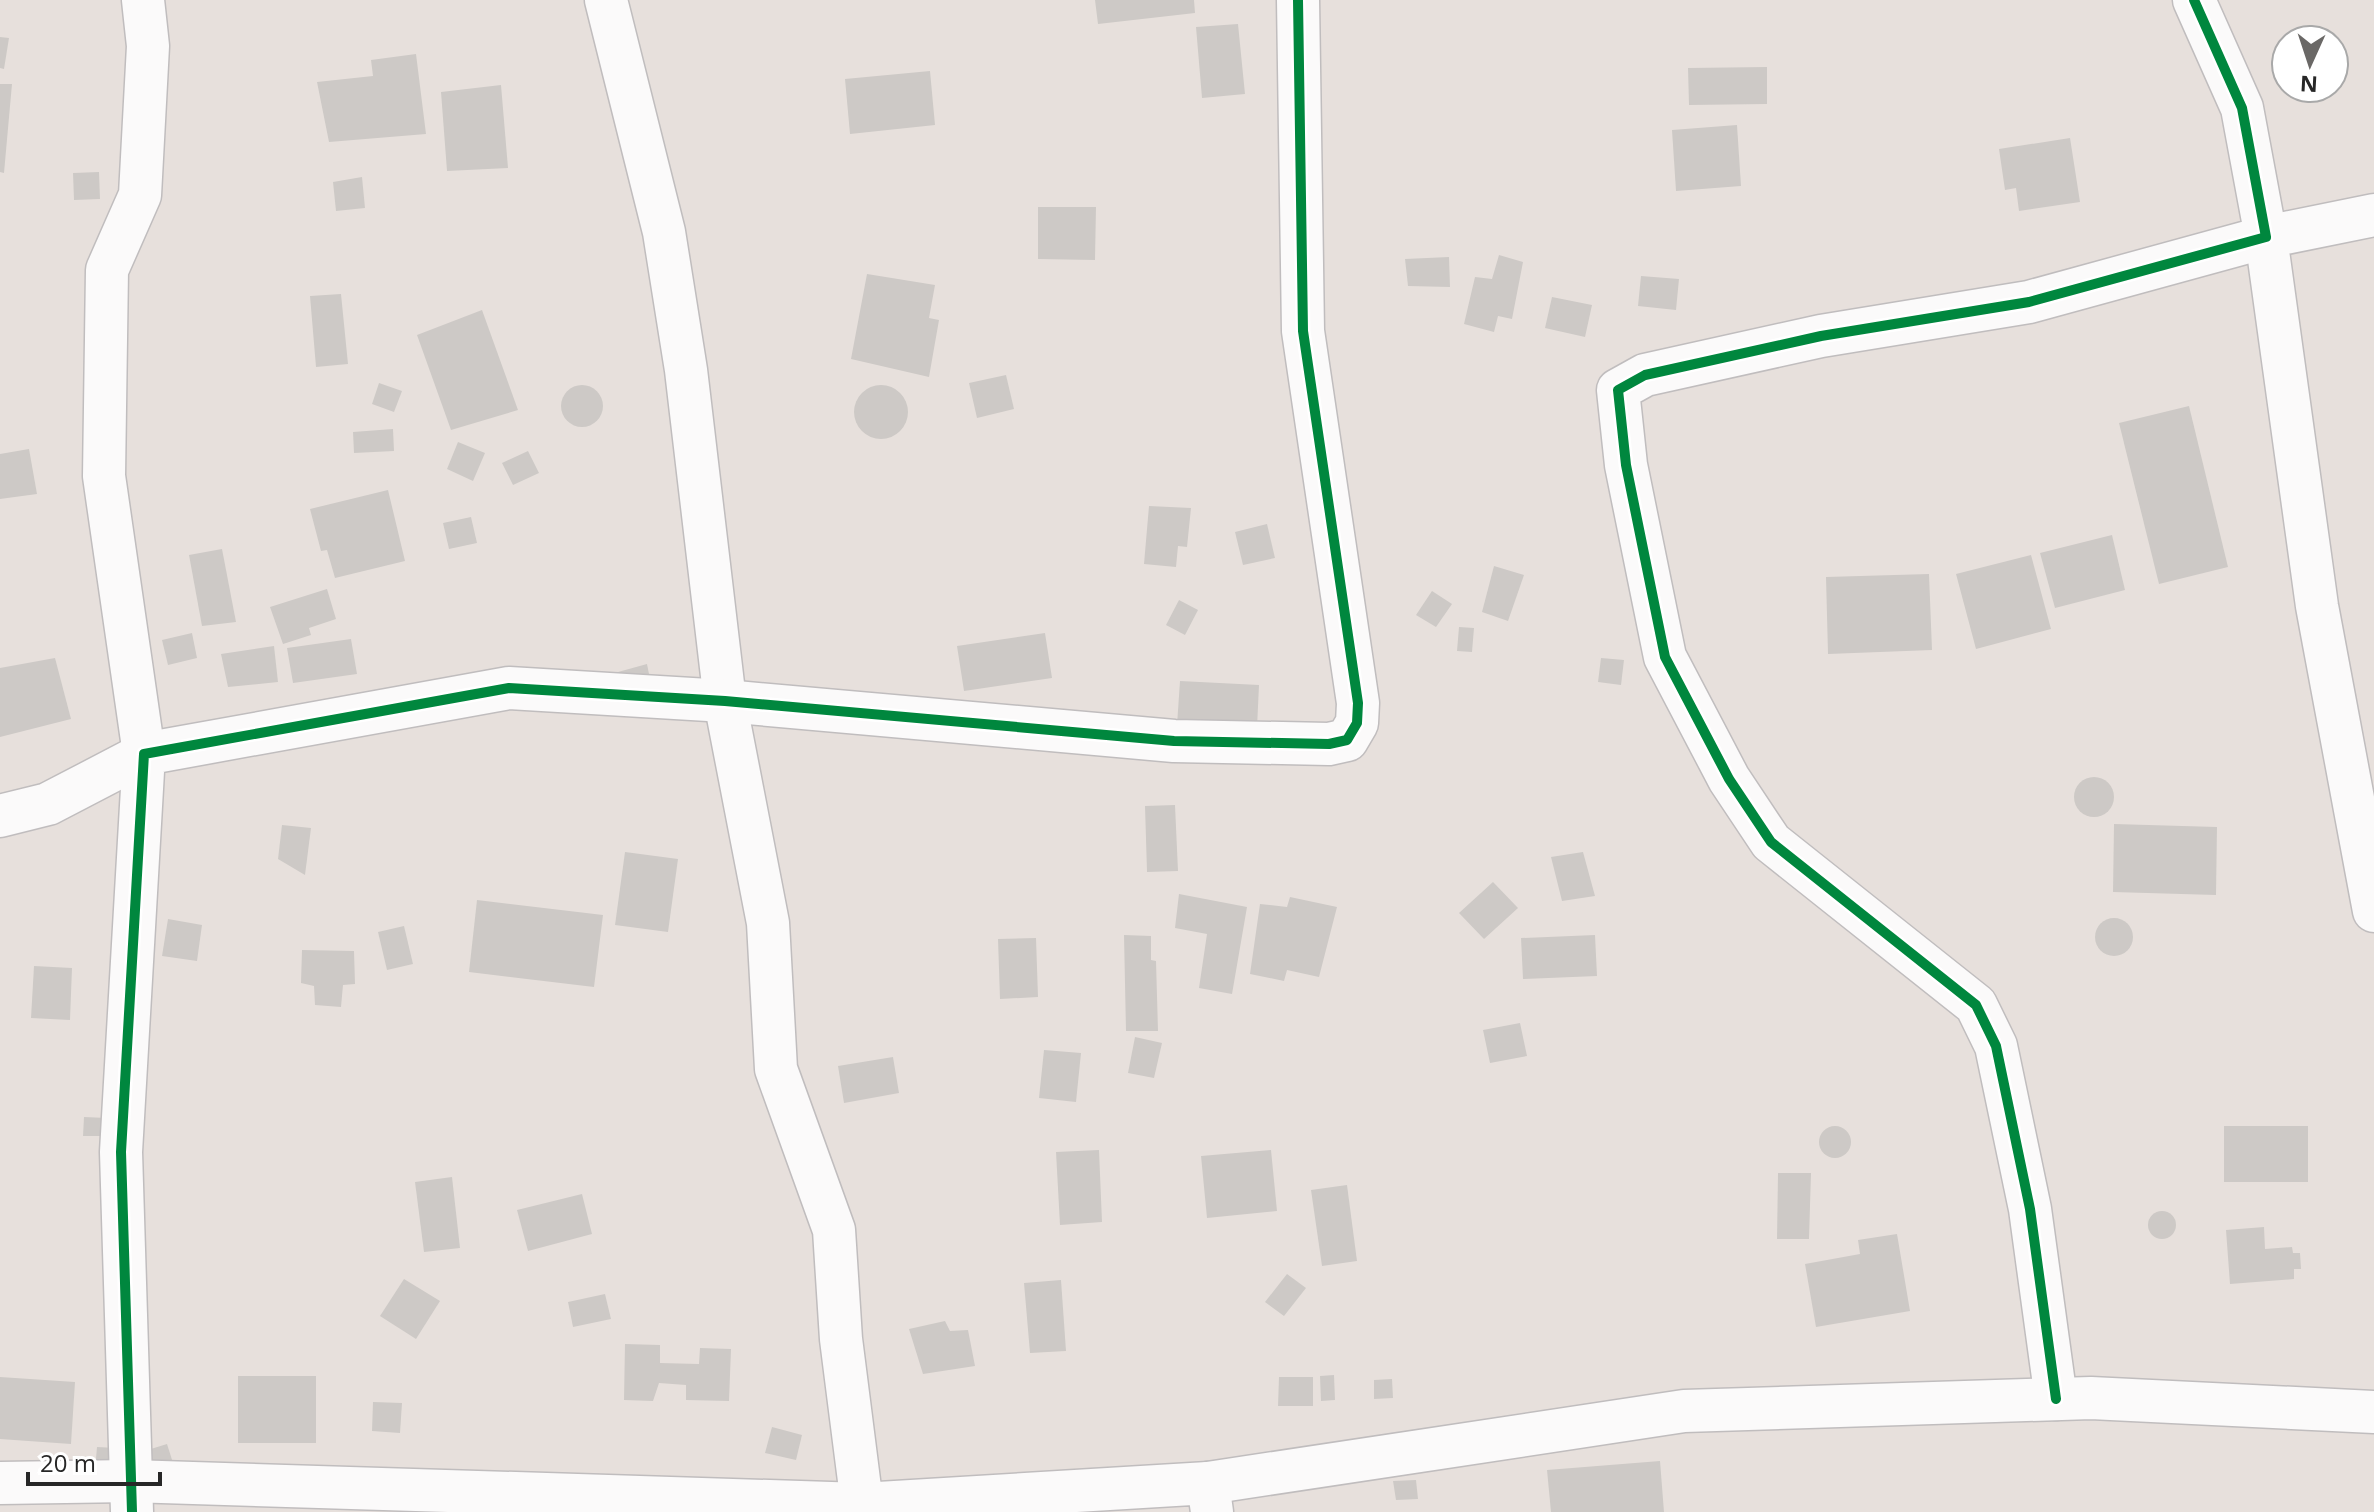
<svg xmlns="http://www.w3.org/2000/svg" width="2374" height="1512" viewBox="0 0 2374 1512" font-family="'Open Sans',sans-serif">
<rect width="100%" height="100%" fill="#e7e0dc"/>
<g fill="#cdc9c6">
<path d="M1095,0H1194L1195,13L1098,24Z"/>
<path d="M1238,24L1245,94L1202,98L1196,27Z"/>
<path d="M0,37L9,38L4,69L0,68Z"/>
<path d="M416,54L426,134L329,142L317,82L373,76L371,60Z"/>
<path d="M1767,67V104L1689,105L1688,68Z"/>
<path d="M930,71L935,125L850,134L845,79Z"/>
<path d="M0,84H12L4,173L0,172Z"/>
<path d="M501,85L508,168L447,171L441,92Z"/>
<path d="M1737,125L1741,186L1676,191L1672,130Z"/>
<path d="M2070,138L2080,202L2019,211L2016,188L2005,190L1999,149Z"/>
<path d="M99,172L100,199L74,200L73,173Z"/>
<path d="M362,177L365,208L336,211L333,182Z"/>
<path d="M1038,207H1096L1095,260L1038,259Z"/>
<path d="M1499,255L1523,262L1512,319L1498,316L1494,332L1464,324L1475,277L1492,279Z"/>
<path d="M1449,257L1450,287L1408,286L1405,259Z"/>
<path d="M867,274L935,285L929,318L939,320L929,377L851,359Z"/>
<path d="M1641,276L1679,279L1676,310L1638,306Z"/>
<path d="M341,294L348,364L316,367L310,296Z"/>
<path d="M1552,297L1592,305L1585,337L1545,328Z"/>
<path d="M482,310L518,410L451,430L417,335Z"/>
<path d="M1006,375L1014,409L977,418L969,383Z"/>
<path d="M379,383L402,391L394,412L372,404Z"/>
<circle cx="881" cy="412" r="27"/>
<circle cx="582" cy="406" r="21"/>
<path d="M2189,406L2228,567L2159,584L2119,423Z"/>
<path d="M393,429L394,451L354,453L353,432Z"/>
<path d="M458,442L485,453L473,481L447,469Z"/>
<path d="M29,449L37,494L0,499V454Z"/>
<path d="M528,451L539,473L513,485L502,463Z"/>
<path d="M388,490L405,561L335,578L327,550L321,551L310,509Z"/>
<path d="M1149,506L1191,508L1187,547L1178,546L1176,567L1144,564Z"/>
<path d="M471,517L477,543L449,549L443,523Z"/>
<path d="M1267,524L1275,558L1243,565L1235,532Z"/>
<path d="M2112,535L2125,590L2055,608L2040,553Z"/>
<path d="M222,549L236,622L202,626L189,555Z"/>
<path d="M2031,555L2051,629L1976,649L1956,574Z"/>
<path d="M1494,566L1524,575L1508,621L1482,612Z"/>
<path d="M1929,574L1932,650L1828,654L1826,577Z"/>
<path d="M327,589L336,619L309,628L311,635L283,644L270,607Z"/>
<path d="M1432,591L1452,604L1436,627L1416,615Z"/>
<path d="M1179,600L1198,610L1185,635L1166,625Z"/>
<path d="M1459,627L1474,628L1472,652L1457,651Z"/>
<path d="M192,633L197,658L168,665L162,640Z"/>
<path d="M1045,633L1052,678L964,691L957,646Z"/>
<path d="M351,639L357,674L293,683L287,648Z"/>
<path d="M274,646L278,682L228,687L221,654Z"/>
<path d="M55,658L71,719L0,737V668Z"/>
<path d="M1601,658L1624,660L1621,685L1598,682Z"/>
<path d="M647,664L650,679L621,686L618,672Z"/>
<path d="M1180,681L1259,685L1257,728L1177,725Z"/>
<circle cx="2094" cy="797" r="20"/>
<path d="M1175,805L1178,871L1147,872L1145,806Z"/>
<path d="M2114,824L2217,827L2216,895L2113,892Z"/>
<path d="M282,825L311,828L305,875L278,859Z"/>
<path d="M625,852L678,859L668,932L615,925Z"/>
<path d="M1583,852L1595,896L1562,901L1551,857Z"/>
<path d="M1493,882L1518,908L1484,939L1459,913Z"/>
<path d="M1179,894L1247,907L1232,994L1199,988L1207,934L1175,928Z"/>
<path d="M1290,897L1337,907L1319,977L1287,970L1284,981L1250,974L1260,904L1287,907Z"/>
<path d="M477,900L603,915L594,987L469,972Z"/>
<circle cx="2114" cy="937" r="19"/>
<path d="M168,919L202,925L197,961L162,956Z"/>
<path d="M404,926L413,964L387,970L378,932Z"/>
<path d="M1124,935L1151,936V960L1156,961L1158,1031H1126Z"/>
<path d="M1595,935L1597,976L1523,979L1521,938Z"/>
<path d="M1036,938L1038,997L1000,999L998,939Z"/>
<path d="M302,950L354,951L355,984L343,985L341,1007L315,1005L314,986L301,983Z"/>
<path d="M34,966L72,968L70,1020L31,1018Z"/>
<path d="M1520,1023L1527,1056L1490,1063L1483,1030Z"/>
<path d="M1135,1037L1162,1043L1154,1078L1128,1073Z"/>
<path d="M1044,1050L1081,1053L1076,1102L1039,1098Z"/>
<path d="M893,1057L899,1093L844,1103L838,1066Z"/>
<path d="M84,1117L107,1118V1136H83Z"/>
<rect x="2224" y="1126" width="84" height="56"/>
<circle cx="1835" cy="1142" r="16"/>
<path d="M1099,1150L1102,1222L1060,1225L1056,1152Z"/>
<path d="M1271,1150L1277,1211L1207,1218L1201,1156Z"/>
<path d="M1778,1173H1811L1809,1239H1777Z"/>
<path d="M452,1177L460,1248L424,1252L415,1182Z"/>
<path d="M1347,1185L1357,1261L1322,1266L1311,1190Z"/>
<path d="M582,1194L592,1234L528,1251L517,1210Z"/>
<circle cx="2162" cy="1225" r="14"/>
<path d="M2264,1227L2265,1249L2292,1247L2293,1253H2300L2301,1269H2294V1279L2230,1284L2226,1230Z"/>
<path d="M1897,1234L1910,1311L1816,1327L1805,1264L1860,1254L1858,1240Z"/>
<path d="M1287,1274L1306,1288L1284,1316L1265,1302Z"/>
<path d="M404,1279L440,1301L416,1339L380,1316Z"/>
<path d="M1061,1280L1066,1351L1030,1353L1024,1283Z"/>
<path d="M605,1294L611,1319L573,1327L568,1302Z"/>
<path d="M945,1321L950,1331L968,1330L975,1366L923,1374L909,1329Z"/>
<path d="M625,1344L660,1345V1363L699,1364L700,1348L731,1349L729,1401L686,1400V1385L659,1383L653,1401L624,1400Z"/>
<path d="M1334,1375L1335,1400L1321,1401L1320,1376Z"/>
<rect x="238" y="1376" width="78" height="67"/>
<path d="M0,1377L75,1382L71,1444L0,1439Z"/>
<path d="M1279,1377H1313V1406H1278Z"/>
<path d="M1392,1379L1393,1398L1374,1399V1380Z"/>
<path d="M373,1402L402,1403L400,1433L372,1431Z"/>
<path d="M772,1427L802,1435L796,1460L765,1453Z"/>
<path d="M167,1444L174,1466L145,1475L138,1453Z"/>
<path d="M97,1447L116,1448L114,1472L95,1470Z"/>
<path d="M1660,1461L1664,1512H1551L1547,1470Z"/>
<path d="M1416,1480L1418,1499L1396,1500L1393,1481Z"/>
</g>
<g fill="none" stroke-linecap="round" stroke-linejoin="round">
<defs>
<g id="minor">
<path d="M606,0L664,232L686,370L725,701L768,923L776,1069L834,1230L841,1339L862,1504L1208,1483L1212,1512"/>
<path d="M2374,215L2266,237L2317,606L2374,911"/>
<path d="M0,816L48,804L144,754L104,476L107,270L140,195L148,46L143,0"/>
<path d="M2056,1399L2030,1209L1996,1046L1976,1005L1771,842L1729,779L1665,657L1626,465L1618,390L1645,375L1821,336L2029,302L2266,237L2242,108L2194,0"/>
<path d="M0,1483L130,1481L862,1504"/>
<path d="M1208,1483L1684,1411L2091,1398L2374,1412"/>
<path d="M132,1512L121,1152L144,754L509,688L725,701L1174,741L1329,744L1347,740L1357,723L1358,703L1303,331L1298,0"/>
</g>
</defs>
<use href="#minor" stroke="#c0bdbe" stroke-width="45"/>
<use href="#minor" stroke="#fbfafa" stroke-width="42"/>
<defs>
<g id="cycleway">
<path d="M2056,1399L2030,1209L1996,1046L1976,1005L1771,842L1729,779L1665,657L1626,465L1618,390L1645,375L1821,336L2029,302L2266,237L2242,108L2194,0"/>
<path d="M132,1512L121,1152L144,754L509,688L725,701L1174,741L1329,744L1347,740L1357,723L1358,703L1303,331L1298,0"/>
</g>
</defs>
<use href="#cycleway" stroke="#fff" stroke-width="15"/>
<use href="#cycleway" stroke="#00873e" stroke-width="10"/>
</g>
<g transform="translate(2310 64) rotate(183)"><circle r="38" fill="#ffffff" stroke="#a9a9a9" stroke-width="2"/>
<path d="M0-6L14 30L0 20L-14 30Z" fill="#6a6866"/>
<text y="-12" font-size="22" font-weight="bold" text-anchor="middle" fill="#272727">N</text>
</g>
<path d="M28 1472v12h132v-12" fill="none" stroke="#272727" stroke-width="4"/>
<text x="40" y="1472" font-size="24" fill="#272727" stroke="#ffffff" stroke-width="6" paint-order="stroke">20 m</text>
</svg>
